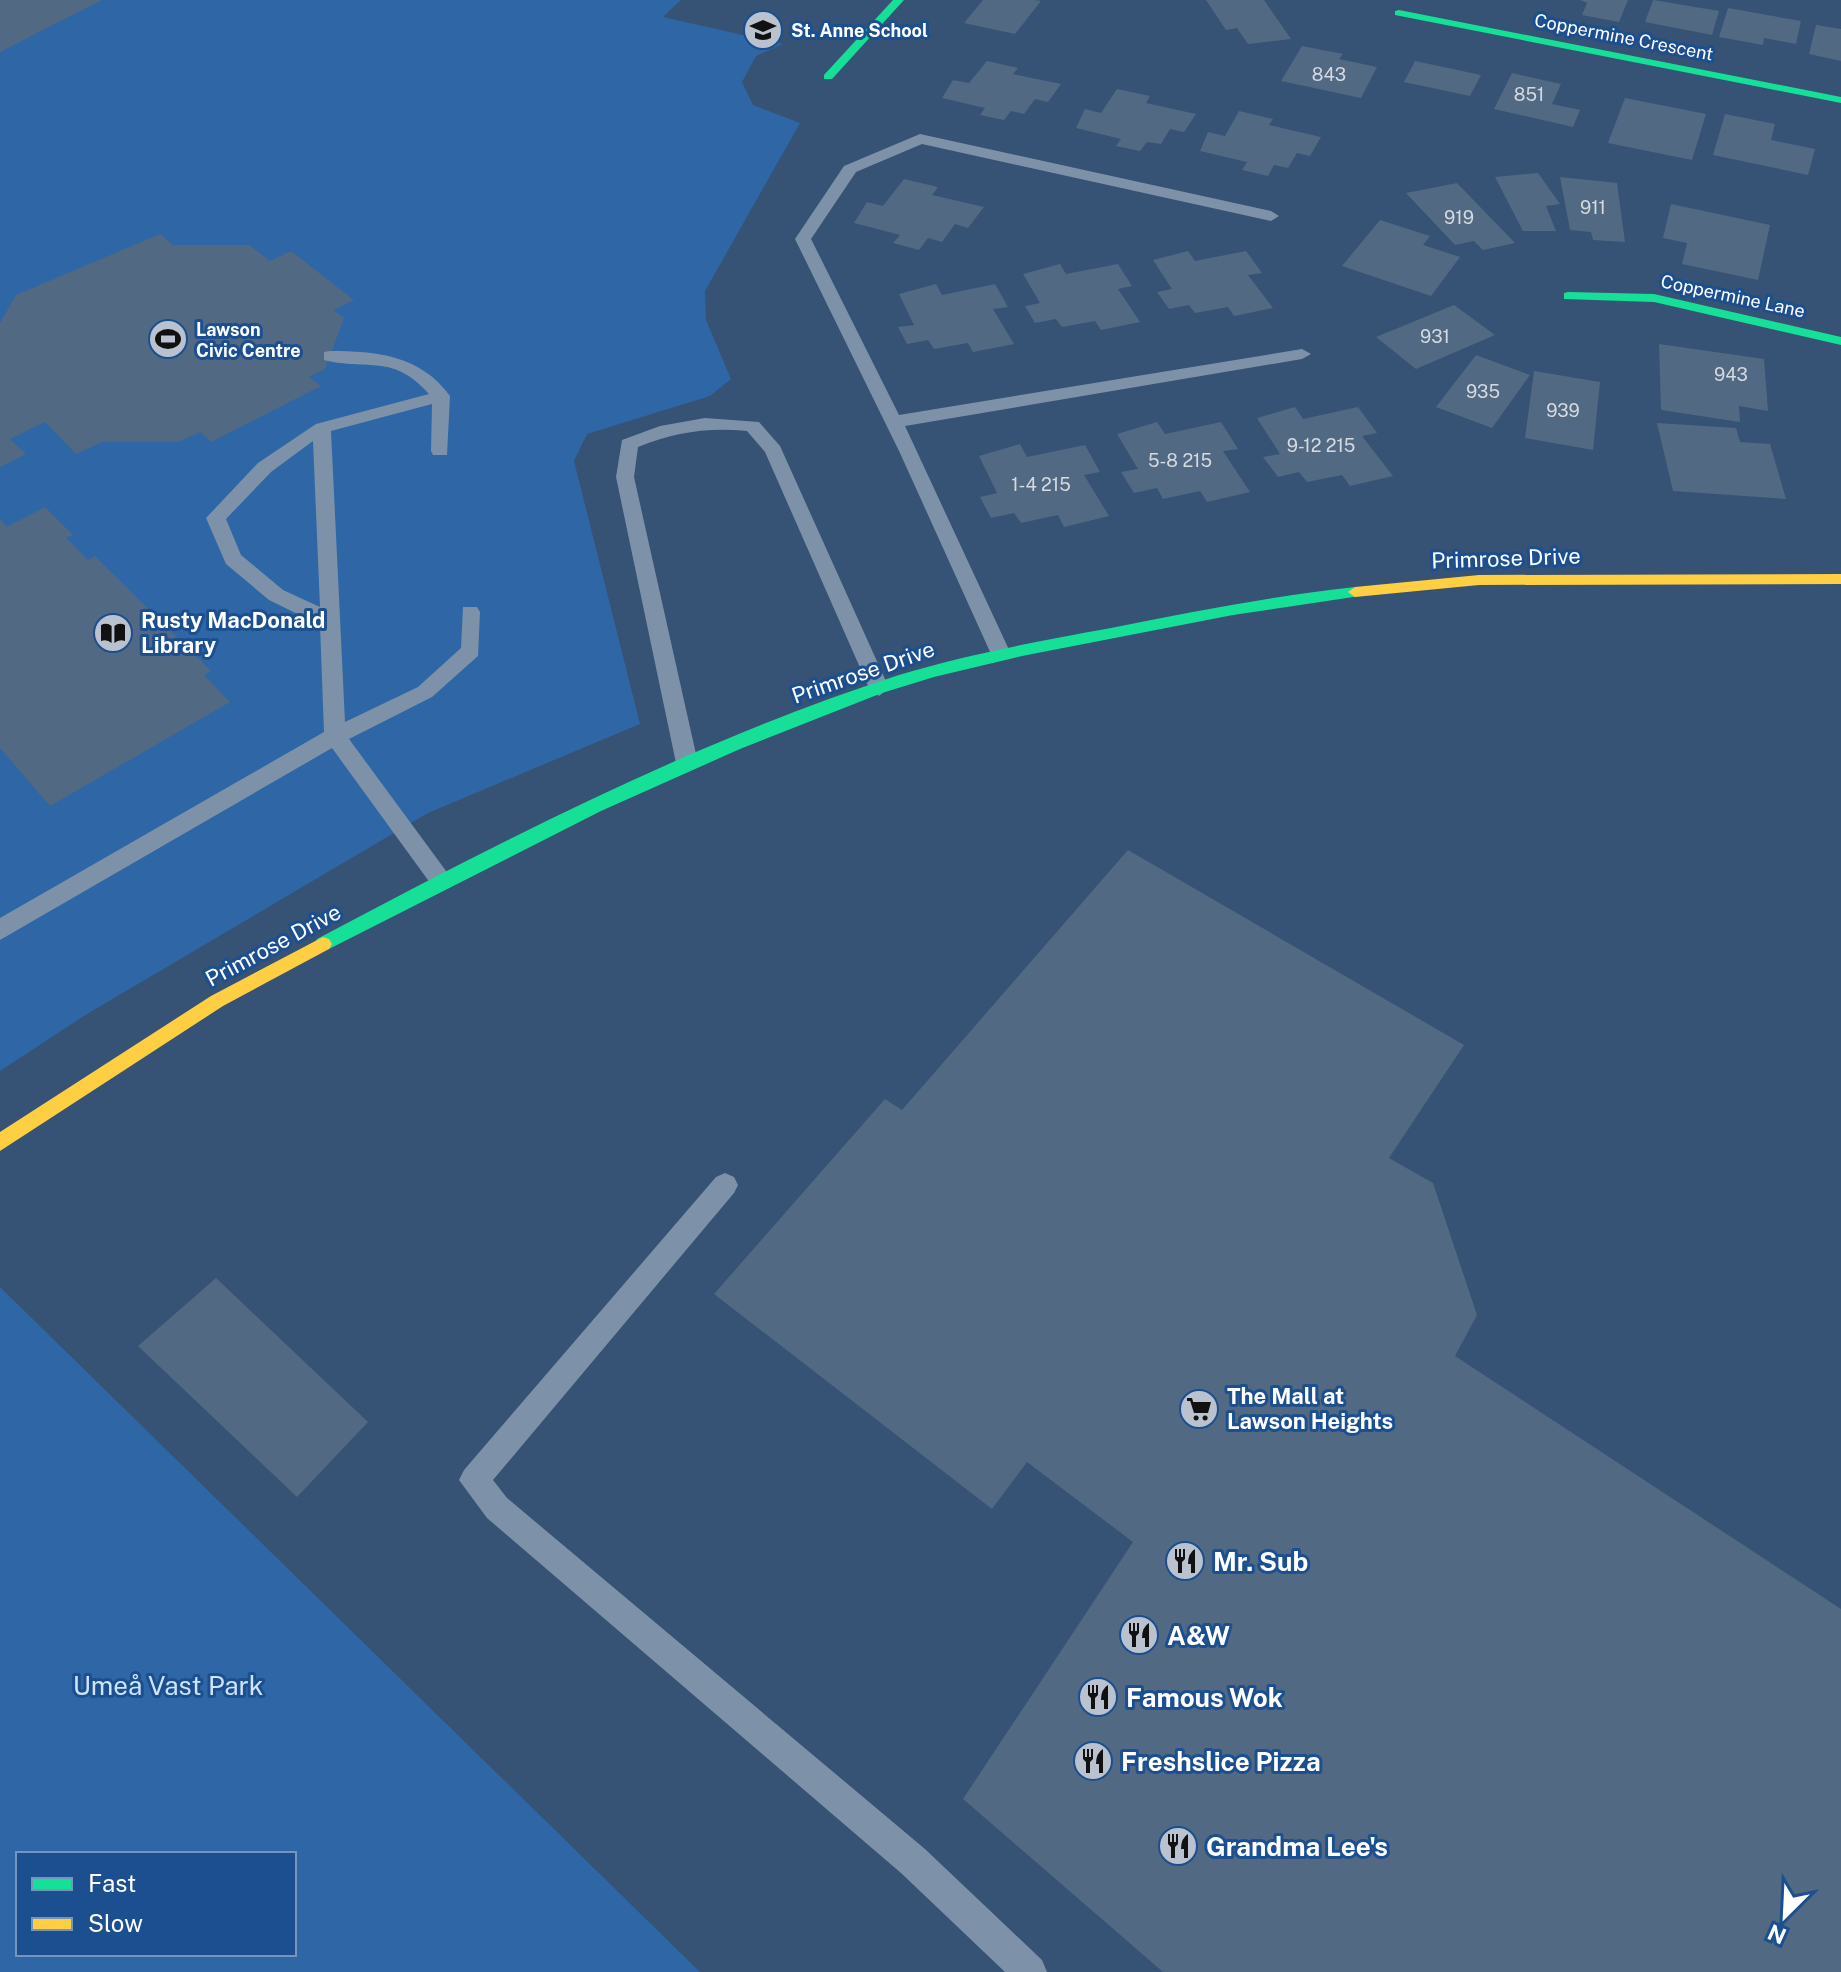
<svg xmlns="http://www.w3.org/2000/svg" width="1841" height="1972" viewBox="0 0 1841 1972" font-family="'Public Sans',sans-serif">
<rect width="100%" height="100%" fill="#365274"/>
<g fill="#2f66a5" fill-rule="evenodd">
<path d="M0,0H681L663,17L783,44L756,56L742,82L753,105L800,123L705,291L706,320L731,379L710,396L587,434L574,461L640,724L428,813L87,1014L0,1071Z"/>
<path d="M0,1287L700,1972H0ZM18,1854H294V1954H18Z"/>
</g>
<g fill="#526984">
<path d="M0,0H102L0,52Z"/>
<path d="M983,0H1034L1041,1L1015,34L964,23Z"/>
<path d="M1206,0H1264L1291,39L1248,44L1237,28L1226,30Z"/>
<path d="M1580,0H1628L1619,22L1582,15L1587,3Z"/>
<path d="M1653,0L1719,11L1712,35L1645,22Z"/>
<path d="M1728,8L1801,21L1796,44L1764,38L1763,45L1719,37Z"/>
<path d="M1816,25L1841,29V61L1809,54Z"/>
<path d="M1302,46L1343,54L1339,59L1377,67L1361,98L1281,81Z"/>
<path d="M987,61L1018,68L1013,74L1061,84L1048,102L1035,99L1024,114L1011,111L1004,120L980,115L985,108L942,98L953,80L969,83Z"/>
<path d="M1415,61L1481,75L1470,96L1404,82Z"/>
<path d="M1512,73L1561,84L1552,104L1580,110L1573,127L1494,109Z"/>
<path d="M1117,89L1150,96L1146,103L1196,114L1184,132L1170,129L1161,144L1147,142L1140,151L1116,146L1121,139L1076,128L1085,109L1101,113Z"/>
<path d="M1625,98L1706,114L1692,160L1608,143Z"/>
<path d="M1239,111L1273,119L1269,125L1321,137L1310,156L1297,153L1288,168L1274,165L1268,176L1242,170L1247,162L1200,151L1208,132L1225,136Z"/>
<path d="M1725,114L1775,124L1771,140L1815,149L1808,175L1713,155Z"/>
<path d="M1538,173L1560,204L1546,206L1556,231H1523L1495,177Z"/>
<path d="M1560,177L1617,183L1625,242L1593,240L1591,232L1570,230Z"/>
<path d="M904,179L938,187L932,195L984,207L968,228L955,224L942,242L928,238L919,250L893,243L900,235L854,223L867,202L883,206Z"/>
<path d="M1457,183L1515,243L1483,250L1474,241L1455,245L1406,193Z"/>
<path d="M1671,204L1770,225L1758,280L1682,264L1687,243L1663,238Z"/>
<path d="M1380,220L1430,236L1423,245L1460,257L1431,296L1342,266Z"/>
<path d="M160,234L173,245H249L270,261L291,251L354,300L333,310L344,318L325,369L309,377L321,386L211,442L200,432L178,442H102L76,454L45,422L10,439L26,454L0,467V323L16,295Z"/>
<path d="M1188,251L1195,261L1246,251L1262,273L1248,275L1273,308L1234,316L1228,307L1195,313L1189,305L1169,309L1157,292L1172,289L1153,260Z"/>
<path d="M1060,264L1066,274L1118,264L1132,286L1118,289L1140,322L1101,330L1095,321L1062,327L1056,319L1035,323L1025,306L1040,303L1023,274Z"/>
<path d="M936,284L942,295L995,284L1008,307L993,309L1014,344L973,352L968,343L934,349L928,340L907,344L898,327L914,325L899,294Z"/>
<path d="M1454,305L1495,335L1416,369L1376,337Z"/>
<path d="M1659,344L1764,359L1768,411L1739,406L1740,422L1661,410Z"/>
<path d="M1476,355L1530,375L1492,428L1436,407Z"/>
<path d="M1534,371L1600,382L1593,450L1525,438Z"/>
<path d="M1295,407L1303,419L1358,407L1377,433L1362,436L1393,476L1350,486L1342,475L1307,482L1299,472L1278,477L1263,457L1280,454L1257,418Z"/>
<path d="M1157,422L1165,434L1221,422L1238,449L1223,451L1250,492L1207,502L1200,491L1163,499L1157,488L1134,493L1121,472L1138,469L1117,434Z"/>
<path d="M1657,423L1736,428L1740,442L1770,444L1786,499L1673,491Z"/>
<path d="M1020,444L1027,457L1085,445L1100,472L1084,475L1109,516L1064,527L1058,515L1021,523L1014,513L991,518L980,497L997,493L979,456Z"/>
<path d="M45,507L73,535L66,538L88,560L95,556L211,671L204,675L230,702L50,806L0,748V519L7,527Z"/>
<path d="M1128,850L1464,1045L1389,1158L1433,1183L1477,1315L1455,1356L1841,1609V1972H1163L963,1799L1133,1542L1027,1462L992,1509L714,1294L885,1099L902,1110Z"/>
<path d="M216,1278L368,1422L297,1497L138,1346Z"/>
</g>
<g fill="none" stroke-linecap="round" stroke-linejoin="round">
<g fill="#7d92a8" fill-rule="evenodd">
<path d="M920,134L1271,211L1279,216L1271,221L922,144L856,172L811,239L899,415L1302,349L1311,354L1302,359L905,426L1011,654L1001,661L991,654L900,453L795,239L844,166Z"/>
<path d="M330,351C377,351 420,355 450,396L447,455H433L431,451L432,404L331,431L345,722L418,687L461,648L463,607H477L480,612L478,656L432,697L349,739L449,875L452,881L449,887H433L332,748L0,940V918L324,732L320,625L269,600L226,564L206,518L258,463L316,424L429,394C393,353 368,371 324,360V352ZM313,441L320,607L283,590L241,555L226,519L271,472Z"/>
<path d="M705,418L759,422L780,446L889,688L879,696L869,688L765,452L747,431C709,427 674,432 638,447L634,477L698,763L687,771L676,763L616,477L622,440L660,426Z"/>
<path d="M725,1173L734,1177L738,1185L734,1193L493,1480L507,1498L925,1849L1042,1960L1047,1972H1005L901,1873L487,1518L459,1480L464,1470L716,1177Z"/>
</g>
<g fill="#16e098" fill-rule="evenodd">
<path d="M893,0H904L832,79H824V75Z"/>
<path d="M1399,10L1841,97V103L1395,15V11Z"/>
<path d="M1568,292L1654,294L1841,337V345L1654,302L1564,299V293Z"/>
<path d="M1355,587L1362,592L1360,596L1233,615L1022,656L934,677L882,693L740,749L601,811L329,949H317L314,944L317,939C504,840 697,740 899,675C968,654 1040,641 1111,628C1192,612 1273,596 1355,587Z"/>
</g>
<g fill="#ffcf43" fill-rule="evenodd">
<path d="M1841,574V584L1479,585L1355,597L1348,592L1355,587L1479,575Z"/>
<path d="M323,937L329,939L332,944L329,949L223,1006L0,1151V1132L211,996Z"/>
</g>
</g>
<defs>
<symbol id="school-disc" viewBox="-11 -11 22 22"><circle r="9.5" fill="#b9c2ce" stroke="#1b4f8f"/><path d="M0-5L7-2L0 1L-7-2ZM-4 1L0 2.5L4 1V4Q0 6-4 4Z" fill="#111"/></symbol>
<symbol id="stadium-disc" viewBox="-11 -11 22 22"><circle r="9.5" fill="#b9c2ce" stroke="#1b4f8f"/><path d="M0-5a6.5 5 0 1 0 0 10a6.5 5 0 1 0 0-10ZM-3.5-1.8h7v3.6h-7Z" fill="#111"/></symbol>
<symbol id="library-disc" viewBox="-11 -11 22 22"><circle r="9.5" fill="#b9c2ce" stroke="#1b4f8f"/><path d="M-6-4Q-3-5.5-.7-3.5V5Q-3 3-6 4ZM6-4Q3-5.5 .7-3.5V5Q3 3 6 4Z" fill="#111"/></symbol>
<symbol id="supermarket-disc" viewBox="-11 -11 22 22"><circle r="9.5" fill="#b9c2ce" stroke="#1b4f8f"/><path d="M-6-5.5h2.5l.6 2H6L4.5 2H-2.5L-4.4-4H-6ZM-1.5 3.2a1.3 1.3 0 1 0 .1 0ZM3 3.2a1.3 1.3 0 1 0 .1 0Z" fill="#111"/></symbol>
<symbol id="restaurant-disc" viewBox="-11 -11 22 22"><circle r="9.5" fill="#b9c2ce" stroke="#1b4f8f"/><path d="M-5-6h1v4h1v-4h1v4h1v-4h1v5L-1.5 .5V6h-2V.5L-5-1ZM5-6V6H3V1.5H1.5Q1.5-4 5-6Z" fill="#111"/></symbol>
</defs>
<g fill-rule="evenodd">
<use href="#school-disc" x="741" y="8" width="44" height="44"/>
<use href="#stadium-disc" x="146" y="317" width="44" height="44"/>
<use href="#library-disc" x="91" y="611" width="44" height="44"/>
<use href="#supermarket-disc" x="1177" y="1387" width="44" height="44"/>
<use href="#restaurant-disc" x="1163" y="1539" width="44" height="44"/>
<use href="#restaurant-disc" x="1117" y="1613" width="44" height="44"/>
<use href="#restaurant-disc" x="1076" y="1675" width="44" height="44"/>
<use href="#restaurant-disc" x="1071" y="1739" width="44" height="44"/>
<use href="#restaurant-disc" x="1156" y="1824" width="44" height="44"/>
</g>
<g text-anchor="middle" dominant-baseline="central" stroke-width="6" stroke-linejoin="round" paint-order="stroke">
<g font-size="18" font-weight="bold" fill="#fff" stroke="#1b4f8f" text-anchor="start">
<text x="791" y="30">St. Anne School</text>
<text x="196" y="329">Lawson<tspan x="196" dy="21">Civic Centre</tspan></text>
</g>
<g font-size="18" fill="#fff" stroke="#1b4f8f">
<text transform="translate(1624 37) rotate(11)">Coppermine Crescent</text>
<text transform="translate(1733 296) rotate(12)">Coppermine Lane</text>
</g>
<g font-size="18" fill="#d4dae0">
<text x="1329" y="74">843</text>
<text x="1529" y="94">851</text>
<text x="1593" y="207">911</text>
<text x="1459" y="217">919</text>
<text x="1435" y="336">931</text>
<text x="1731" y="374">943</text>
<text x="1483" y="391">935</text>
<text x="1563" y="410">939</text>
<text x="1321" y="445">9-12 215</text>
<text x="1180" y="460">5-8 215</text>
<text x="1041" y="484">1-4 215</text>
</g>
<g font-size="22" fill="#fff" stroke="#1b4f8f">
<text transform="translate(1506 558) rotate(-2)">Primrose Drive</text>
<text transform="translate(863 672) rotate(-19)">Primrose Drive</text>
<text transform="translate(273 945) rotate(-28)">Primrose Drive</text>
</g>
<g font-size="22" font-weight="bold" fill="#fff" stroke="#1b4f8f" text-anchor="start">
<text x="141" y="620">Rusty MacDonald<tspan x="141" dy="25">Library</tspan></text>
<text x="1227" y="1396">The Mall at<tspan x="1227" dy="25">Lawson Heights</tspan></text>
</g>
<g font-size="26" font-weight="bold" fill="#fff" stroke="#1b4f8f" text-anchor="start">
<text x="1213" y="1561">Mr. Sub</text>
<text x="1167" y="1635">A&amp;W</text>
<text x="1126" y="1697">Famous Wok</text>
<text x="1121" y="1761">Freshslice Pizza</text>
<text x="1206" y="1846">Grandma Lee's</text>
</g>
<g font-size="26" fill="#cfe3fa" stroke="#1b4f8f">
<text x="168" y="1685">Umeå Vast Park</text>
</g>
</g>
<rect x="16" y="1852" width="280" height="104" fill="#1b4f8f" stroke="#7695bc" stroke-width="2"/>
<rect x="32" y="1878" width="40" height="12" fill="#16e098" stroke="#7695bc" stroke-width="2"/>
<text x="88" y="1892" font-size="24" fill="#ffffff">Fast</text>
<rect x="32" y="1918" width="40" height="12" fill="#ffcf43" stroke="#7695bc" stroke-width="2"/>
<text x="88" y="1932" font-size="24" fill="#ffffff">Slow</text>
<g transform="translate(1785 1916) rotate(204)" stroke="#1b4f8f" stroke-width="6" paint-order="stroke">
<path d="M0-6L14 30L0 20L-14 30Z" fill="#ffffff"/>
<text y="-12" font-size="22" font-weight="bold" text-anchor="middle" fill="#ffffff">N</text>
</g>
</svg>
